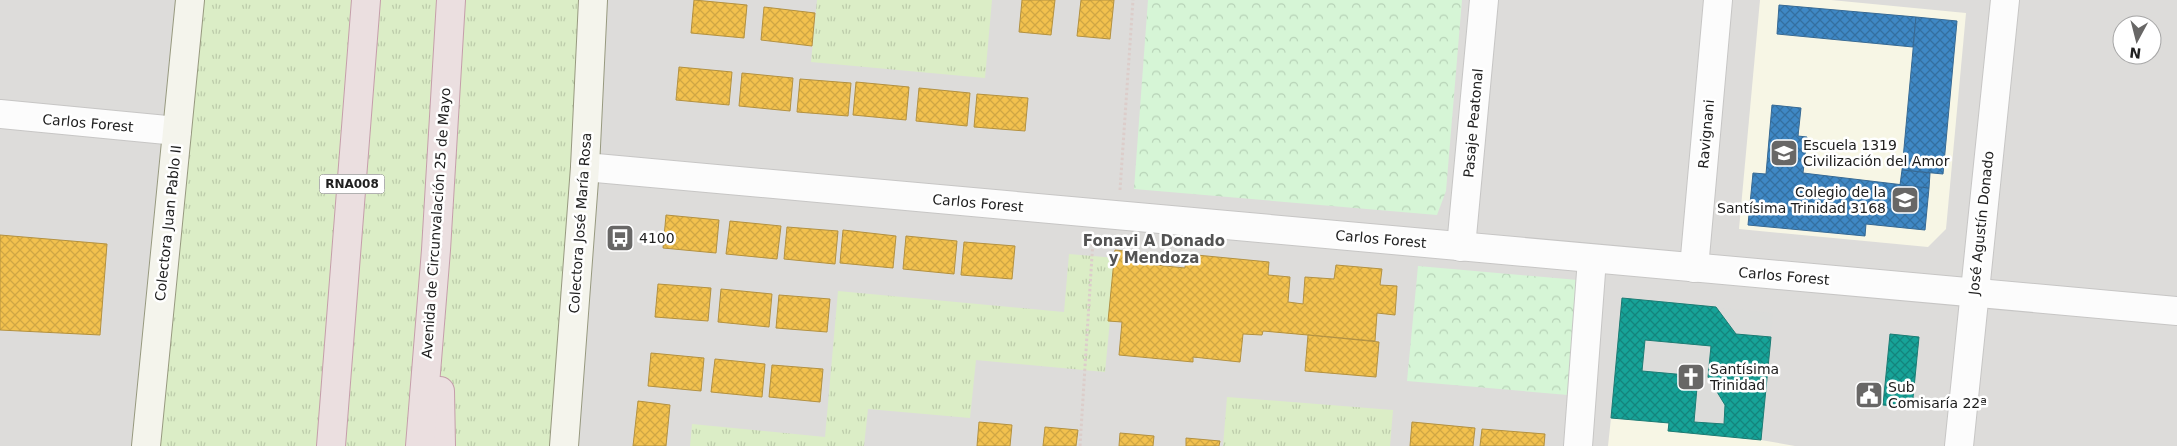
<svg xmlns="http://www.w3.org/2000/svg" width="2177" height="446" viewBox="0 0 2177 446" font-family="'DejaVu Sans',sans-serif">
<defs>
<pattern id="grass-tufts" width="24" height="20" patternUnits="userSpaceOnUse" patternTransform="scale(1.25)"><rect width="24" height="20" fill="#dbedc6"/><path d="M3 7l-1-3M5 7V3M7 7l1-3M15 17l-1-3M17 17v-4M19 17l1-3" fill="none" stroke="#bccbaa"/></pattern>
<pattern id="park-crowns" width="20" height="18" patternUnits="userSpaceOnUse" patternTransform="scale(1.25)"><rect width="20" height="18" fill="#d6f5d6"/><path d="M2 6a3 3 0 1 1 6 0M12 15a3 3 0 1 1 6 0" fill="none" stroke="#b7d2b7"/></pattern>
<pattern id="homes-cross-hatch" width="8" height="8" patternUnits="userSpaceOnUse" patternTransform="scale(1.25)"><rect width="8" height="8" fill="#f2c14e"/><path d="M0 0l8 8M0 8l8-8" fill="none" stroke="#cfa644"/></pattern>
<pattern id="schools-cross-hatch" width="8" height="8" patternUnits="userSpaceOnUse" patternTransform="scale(1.25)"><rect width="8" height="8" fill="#3f88c5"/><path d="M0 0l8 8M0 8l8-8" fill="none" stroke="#346fa0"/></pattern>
<pattern id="public-cross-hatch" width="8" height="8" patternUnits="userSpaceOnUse" patternTransform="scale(1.25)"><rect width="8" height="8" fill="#17a398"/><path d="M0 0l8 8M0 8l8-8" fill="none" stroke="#14847c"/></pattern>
</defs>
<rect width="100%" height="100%" fill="#eeece9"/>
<path fill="#dddcda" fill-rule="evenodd" d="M0,0H2177V446H0ZM2122,25H2152V55H2122Z"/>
<g fill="#f7f6e5">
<path d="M1760,0H1831L1966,13L1946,229L1928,247L1739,229Z"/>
<path d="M1611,418L1669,423L1668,430L1761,440L1795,446H1608Z"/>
</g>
<path fill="#dcdcda" d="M1622,298L1773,313L1761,440L1668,431V423L1611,418Z"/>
<g fill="url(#grass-tufts)">
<path d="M190,0H593L564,446H146Z"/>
<path d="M817,0H992L985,78L811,62Z"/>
<path d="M1069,254L1116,258L1105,372L976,360L970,418L868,409L864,446H690L692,424L825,437L838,291L1064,312Z"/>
<path d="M1227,397L1393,410L1390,446H1223Z"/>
</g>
<g fill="url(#park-crowns)">
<path d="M1148,0H1462L1446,191L1437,215L1134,189Z"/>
<path d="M1418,266L1578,280L1568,395L1407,381Z"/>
</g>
<g fill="url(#homes-cross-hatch)" stroke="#b39140">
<path d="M694,0L747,5L744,38L691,33Z"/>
<path d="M1022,0H1055L1051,35L1019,32Z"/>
<path d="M1081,0H1114L1110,39L1077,36Z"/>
<path d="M764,7L815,13L812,46L761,40Z"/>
<path d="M679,67L732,72L729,105L676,100Z"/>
<path d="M742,73L793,78L790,111L739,106Z"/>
<path d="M800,79L851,83L848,116L797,112Z"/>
<path d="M856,82L909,87L906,120L853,115Z"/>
<path d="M919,88L970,93L967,126L916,121Z"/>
<path d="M977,94L1028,98L1025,131L974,127Z"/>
<path d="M666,215L719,220L716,253L663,248Z"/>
<path d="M730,221L781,226L777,259L726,254Z"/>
<path d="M787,227L838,231L835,264L784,259Z"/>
<path d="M843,230L896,236L893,268L840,263Z"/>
<path d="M0,235L107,244L100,335L0,330Z"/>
<path d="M906,236L957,241L954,274L903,269Z"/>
<path d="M964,242L1015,246L1012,279L961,275Z"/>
<path d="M1115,250L1156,254L1155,265L1185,268L1186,254L1269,262L1268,275L1290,277L1288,302L1303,304L1305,277L1334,279L1336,265L1382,269L1380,285L1397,286L1395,315L1377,313L1375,341L1263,331L1262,335L1243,334L1240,362L1193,357V362L1119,355L1122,322L1108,321Z"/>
<path d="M658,284L711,288L708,321L655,317Z"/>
<path d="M721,289L772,294L769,327L718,322Z"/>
<path d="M779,295L830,299L827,332L776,328Z"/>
<path d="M1308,335L1379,342L1376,377L1305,371Z"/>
<path d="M651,353L704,358L701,391L648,386Z"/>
<path d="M715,359L765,364L762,397L711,392Z"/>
<path d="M772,365L823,369L820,402L769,397Z"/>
<path d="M638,401L670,405L666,446H633Z"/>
<path d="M979,422L1012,425L1010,446H977Z"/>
<path d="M1412,422L1475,428L1473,446H1410Z"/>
<path d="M1045,427L1078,430L1076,446H1043Z"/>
<path d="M1482,429L1545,434L1544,446H1480Z"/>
<path d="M1120,433L1154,436L1153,446H1119Z"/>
<path d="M1186,438L1220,441L1219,446H1186Z"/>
</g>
<g fill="url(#schools-cross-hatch)" stroke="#366994">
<path d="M1779,5L1916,17L1913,47L1777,34Z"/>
<path d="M1916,17L1957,21L1943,174L1902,170Z"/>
<path d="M1772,105L1801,108L1798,136L1807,137L1803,173L1929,188L1925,230L1866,224L1865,236L1748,225L1753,173L1766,174Z"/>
<path d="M1902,170L1930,173L1929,188L1900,185Z"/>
</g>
<g fill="url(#public-cross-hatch)" stroke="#1a7c74" fill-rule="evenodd">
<path d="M1622,298L1716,307L1736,334L1771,337L1761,440L1668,431L1669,423L1611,418ZM1645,340L1711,346L1708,377L1725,405L1724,424L1694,422L1698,376L1642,371Z"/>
<path d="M1890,334L1919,337L1912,408L1883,405Z"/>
</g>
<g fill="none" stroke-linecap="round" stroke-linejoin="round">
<defs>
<g id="minor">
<path d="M0,114L177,131"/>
<path d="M585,167L2177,311"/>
<path d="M1461,247L1484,0"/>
<path d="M1694,268L1718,0"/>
<path d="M1578,446L1592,259"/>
<path d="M1959,446L2005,0"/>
</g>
<g id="secondary">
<path d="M146,446L190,0"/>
<path d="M564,446L585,167L593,0"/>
</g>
<g id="motorway">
<path d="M440,391L441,446"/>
<path d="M331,446L366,0"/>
<path d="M420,446L436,250L451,0"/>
</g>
</defs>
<use href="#minor" stroke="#c7c6c5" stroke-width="30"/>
<use href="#secondary" stroke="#97997f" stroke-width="30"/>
<use href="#motorway" stroke="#c59eaa" stroke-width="30"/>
<g stroke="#dccdca" stroke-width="3" stroke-dasharray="2.5 2.5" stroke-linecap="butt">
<path d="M1120,190L1133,0"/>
<path d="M1080,446L1093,240"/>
</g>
<use href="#minor" stroke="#fcfcfc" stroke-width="28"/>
<use href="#secondary" stroke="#f4f4ec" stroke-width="28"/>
<use href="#motorway" stroke="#ebdfe0" stroke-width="28"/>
</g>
<defs>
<symbol id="school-square" viewBox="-11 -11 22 22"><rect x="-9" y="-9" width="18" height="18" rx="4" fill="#686766" stroke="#fff"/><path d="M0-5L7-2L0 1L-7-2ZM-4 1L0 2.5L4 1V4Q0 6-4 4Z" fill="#fff"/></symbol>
<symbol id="bus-square" viewBox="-11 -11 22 22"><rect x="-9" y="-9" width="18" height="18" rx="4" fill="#686766" stroke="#fff"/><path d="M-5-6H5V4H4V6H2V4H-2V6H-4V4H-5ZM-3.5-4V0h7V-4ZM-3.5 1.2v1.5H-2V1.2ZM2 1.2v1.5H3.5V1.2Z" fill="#fff"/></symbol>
<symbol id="church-square" viewBox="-11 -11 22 22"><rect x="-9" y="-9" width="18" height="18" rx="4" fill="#686766" stroke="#fff"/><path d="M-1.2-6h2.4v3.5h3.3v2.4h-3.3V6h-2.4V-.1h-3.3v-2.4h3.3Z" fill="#fff"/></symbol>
<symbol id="civic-square" viewBox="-11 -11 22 22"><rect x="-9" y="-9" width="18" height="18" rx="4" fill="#686766" stroke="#fff"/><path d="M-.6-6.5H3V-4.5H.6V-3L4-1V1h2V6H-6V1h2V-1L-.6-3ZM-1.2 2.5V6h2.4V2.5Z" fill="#fff"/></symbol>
</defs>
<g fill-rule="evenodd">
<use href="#school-square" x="1768" y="137" width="32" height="32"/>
<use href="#school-square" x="1889" y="184" width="32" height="32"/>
<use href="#bus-square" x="604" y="222" width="32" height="32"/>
<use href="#church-square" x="1675" y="361" width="32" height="32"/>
<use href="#civic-square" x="1853" y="379" width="32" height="32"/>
</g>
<g text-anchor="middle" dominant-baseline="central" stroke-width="5" stroke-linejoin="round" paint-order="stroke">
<rect fill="#fff" stroke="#636363" stroke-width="1" x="319.5" y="174.5" width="65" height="19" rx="4"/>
<g font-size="12" font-weight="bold" fill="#202020">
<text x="352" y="184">RNA008</text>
</g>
<g font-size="14" fill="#202020" stroke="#fff">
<text transform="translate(88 123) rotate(5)">Carlos Forest</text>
<text transform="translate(1473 123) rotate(-85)">Pasaje Peatonal</text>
<text transform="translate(1706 134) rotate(-85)">Ravignani</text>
<text transform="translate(978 203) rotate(5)">Carlos Forest</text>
<text transform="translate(168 223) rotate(-84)">Colectora Juan Pablo II</text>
<text transform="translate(436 223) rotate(-86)">Avenida de Circunvalación 25 de Mayo</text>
<text transform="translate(580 223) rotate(-86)">Colectora José María Rosa</text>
<text transform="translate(1981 223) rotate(-84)">José Agustín Donado</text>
<text transform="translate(1381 239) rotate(5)">Carlos Forest</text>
<text transform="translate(1784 276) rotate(5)">Carlos Forest</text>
</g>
<g font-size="14" fill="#202020" stroke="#fff" text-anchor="start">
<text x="1803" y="145">Escuela 1319<tspan x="1803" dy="16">Civilización del Amor</tspan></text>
<text x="1886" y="192" text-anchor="end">Colegio de la<tspan x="1886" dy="16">Santísima Trinidad 3168</tspan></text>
<text x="639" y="238">4100</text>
<text x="1710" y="369">Santísima<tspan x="1710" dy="16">Trinidad</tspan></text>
<text x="1888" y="387">Sub<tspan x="1888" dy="16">Comisaría 22ª</tspan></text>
</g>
<g font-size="15" font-weight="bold" fill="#535353" stroke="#fff">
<text x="1154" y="241">Fonavi A Donado<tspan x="1154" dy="17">y Mendoza</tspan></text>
</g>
</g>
<g transform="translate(2137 40) rotate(187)"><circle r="24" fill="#ffffff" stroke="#a6a6a6"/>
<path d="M0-4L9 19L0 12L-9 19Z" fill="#686766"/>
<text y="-8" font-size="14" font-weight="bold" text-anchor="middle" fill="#202020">N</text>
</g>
</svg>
